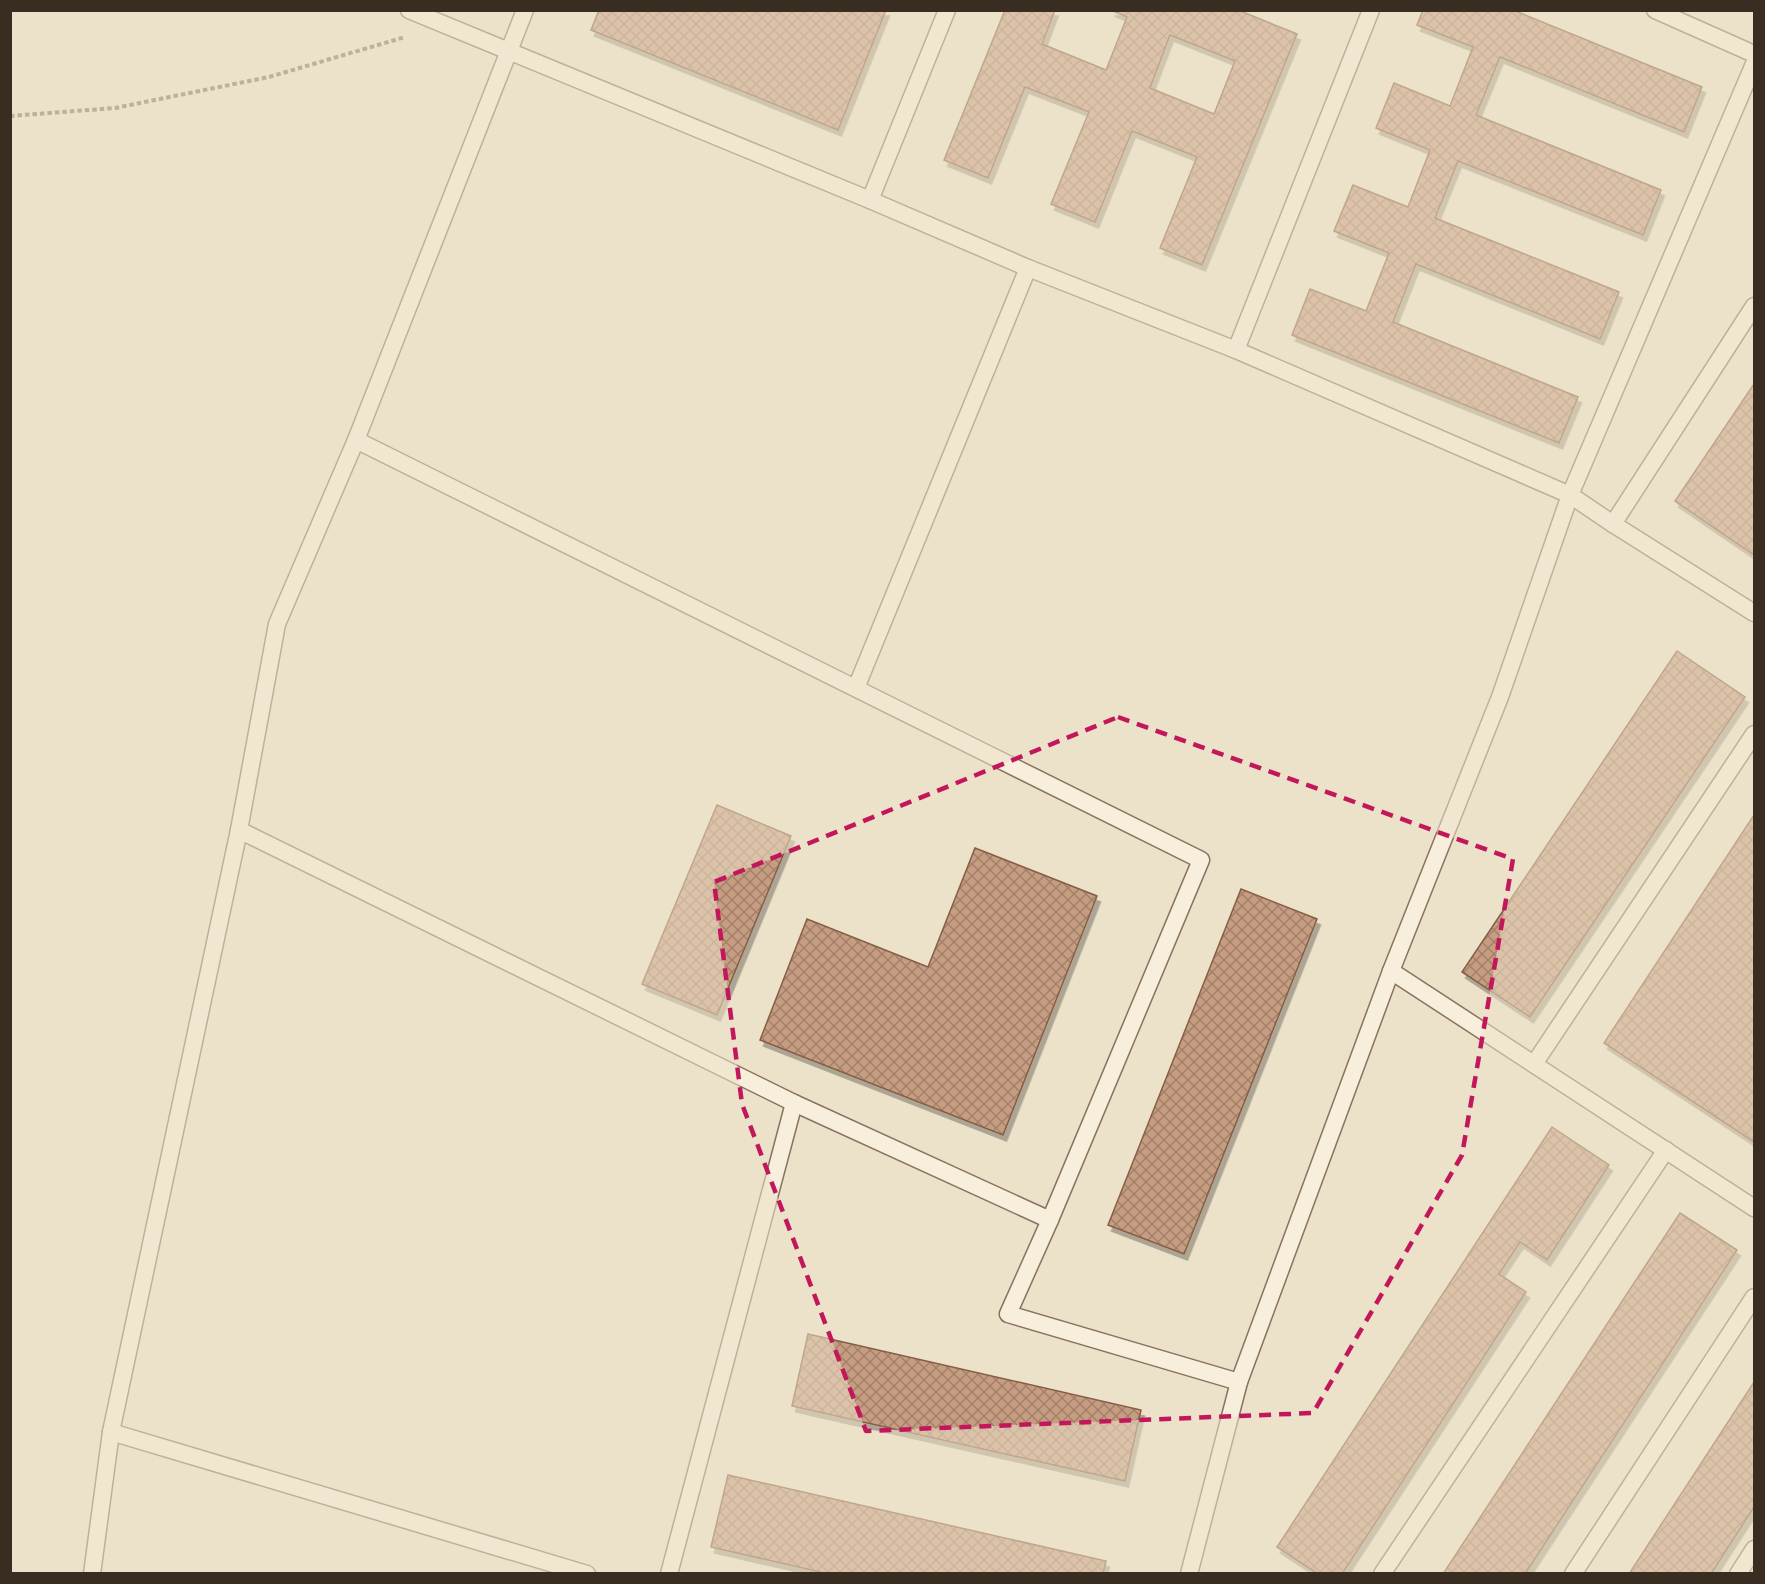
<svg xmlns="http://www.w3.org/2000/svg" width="1765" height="1584" viewBox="0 0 1765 1584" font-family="Lora,serif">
<defs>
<pattern id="building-cross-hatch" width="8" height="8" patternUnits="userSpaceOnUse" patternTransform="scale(1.5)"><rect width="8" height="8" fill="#c79d81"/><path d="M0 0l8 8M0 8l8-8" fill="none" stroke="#a38069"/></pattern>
<filter id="shadow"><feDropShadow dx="3.5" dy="6" stdDeviation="0" flood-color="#0004"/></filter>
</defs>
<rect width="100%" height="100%" fill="#ece1c9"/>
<g fill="url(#building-cross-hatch)" stroke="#855e46" stroke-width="1.5" fill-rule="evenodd" filter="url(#shadow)">
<path d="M599,10H886L838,130L591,30Z"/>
<path d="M1005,10H1055L1042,44L1106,70L1127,17L1111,10H1238L1297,34L1202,265L1160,248L1197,157L1132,131L1095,222L1051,204L1089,112L1025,87L988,178L944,160ZM1170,35L1235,61L1214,114L1150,88Z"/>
<path d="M1423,10H1513L1702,87L1684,132L1500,57L1476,115L1661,190L1643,235L1458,161L1435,218L1619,292L1600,339L1416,264L1393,322L1578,397L1559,443L1292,335L1310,289L1366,311L1389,253L1334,231L1353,185L1408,207L1430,150L1376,128L1394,83L1450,106L1473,47L1417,25Z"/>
<path d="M1754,384V555L1675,501Z"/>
<path d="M1677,651L1745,697L1530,1017L1462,972Z"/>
<path d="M717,805L791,836L717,1015L642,984Z"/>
<path d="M1754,815V1142L1604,1043Z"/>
<path d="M975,848L1097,896L1003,1135L760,1040L807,919L928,967Z"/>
<path d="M1241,889L1317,919L1184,1254L1108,1225Z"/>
<path d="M1552,1127L1609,1165L1547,1260L1520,1242L1499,1274L1526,1292L1342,1574H1318L1277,1547Z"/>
<path d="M1680,1213L1737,1250L1525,1574H1443Z"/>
<path d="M808,1334L1141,1410L1125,1481L792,1406Z"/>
<path d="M1754,1382V1507L1711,1574H1629Z"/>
<path d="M728,1475L1106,1561L1103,1574H829L711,1547Z"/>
</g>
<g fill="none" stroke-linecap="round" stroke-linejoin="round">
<defs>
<g id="lane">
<path d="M409,10L870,200L1028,268L1236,350L1570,495L1613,524L1754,613"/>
<path d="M1655,10L1754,54"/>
<path d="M870,200L947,10"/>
<path d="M1236,350L1371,10"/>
<path d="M1613,524L1754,306"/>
<path d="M856,688L1028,268"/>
<path d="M239,830L794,1103L1050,1220L1201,860L356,440"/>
<path d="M1391,971L1754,1208"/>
<path d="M1534,1064L1754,734"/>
<path d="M1050,1220L1008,1314L1239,1382"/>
<path d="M111,1432L587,1574"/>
<path d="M92,1574L111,1432L239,830L277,624L356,440L525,10"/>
<path d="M669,1574L794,1103"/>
<path d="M1189,1574L1239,1382L1391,971L1500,697L1570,495L1754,64"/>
<path d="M1382,1574L1666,1150"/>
<path d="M1573,1574L1754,1297"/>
<path d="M1738,1574L1754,1549"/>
</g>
</defs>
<use href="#lane" stroke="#87735f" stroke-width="19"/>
<path stroke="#87735f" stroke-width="4" stroke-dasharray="4.5 3" stroke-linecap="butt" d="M10,116L115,108L269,77L405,37"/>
<use href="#lane" stroke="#f7eedc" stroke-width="16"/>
</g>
<path d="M0 0H1765V1584H0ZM1118,717L1513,859L1462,1155L1313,1413L866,1431L742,1104L714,882Z" fill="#ece1c9" fill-opacity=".55" fill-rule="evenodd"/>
<path fill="none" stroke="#c2185b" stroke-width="4.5" stroke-dasharray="12 8" stroke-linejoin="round" d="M1118,717L1513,859L1462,1155L1313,1413L866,1431L742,1104L714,882Z"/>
<rect width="1765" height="1584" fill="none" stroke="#392c21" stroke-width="24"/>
</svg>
